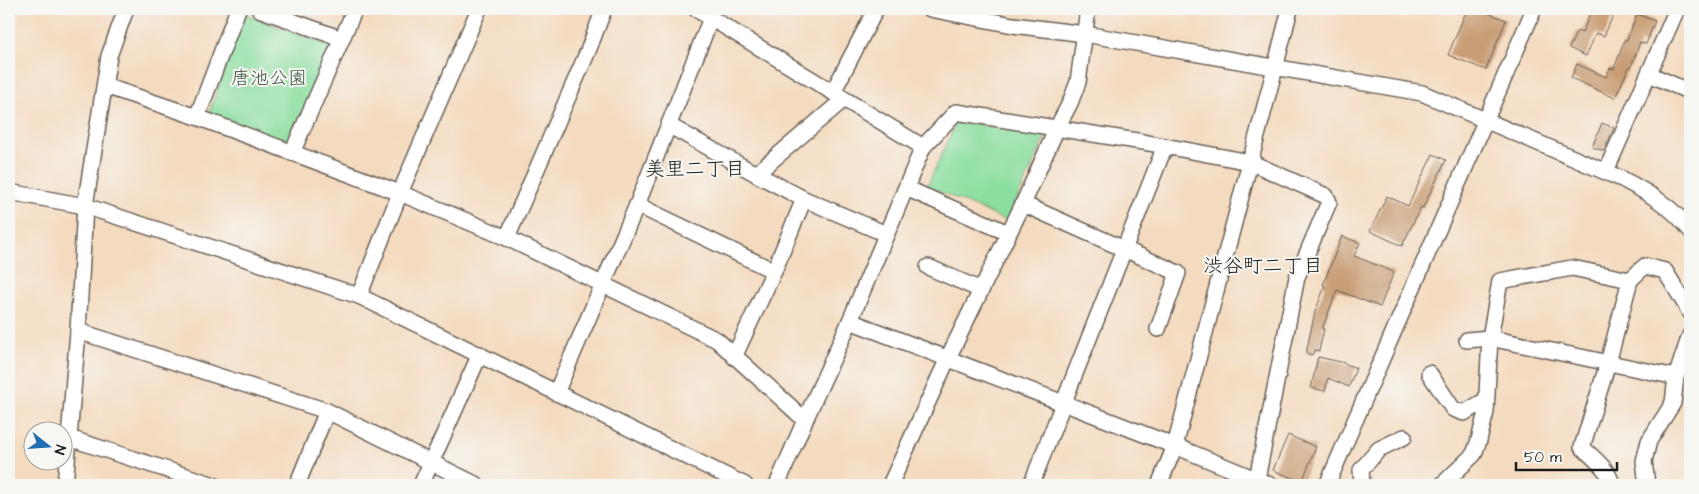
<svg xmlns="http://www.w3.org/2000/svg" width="1699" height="494" viewBox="0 0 1699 494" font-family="'Architects Daughter','Klee One',sans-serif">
<rect width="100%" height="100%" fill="#f6f6f2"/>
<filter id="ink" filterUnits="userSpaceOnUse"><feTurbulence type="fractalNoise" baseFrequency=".02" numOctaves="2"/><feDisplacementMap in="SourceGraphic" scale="10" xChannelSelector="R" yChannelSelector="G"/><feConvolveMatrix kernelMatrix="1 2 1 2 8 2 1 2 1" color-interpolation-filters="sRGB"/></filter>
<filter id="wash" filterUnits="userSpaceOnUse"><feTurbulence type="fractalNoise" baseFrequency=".0096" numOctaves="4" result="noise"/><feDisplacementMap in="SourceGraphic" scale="20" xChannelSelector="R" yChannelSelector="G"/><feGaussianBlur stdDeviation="1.12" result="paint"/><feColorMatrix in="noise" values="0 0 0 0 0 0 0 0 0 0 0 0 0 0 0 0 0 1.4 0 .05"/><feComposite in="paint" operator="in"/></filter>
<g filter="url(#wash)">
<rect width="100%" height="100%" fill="#f4dabe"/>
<g fill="#8ade9f" stroke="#537d5e">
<path d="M244,14L331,46L289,144L209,113Z"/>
<path d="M957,121L1046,136L1007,221L927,186Z"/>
</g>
<g id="blocks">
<g fill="#c99e76">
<path d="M1467,9H1478L1506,20L1486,70L1448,55Z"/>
<path d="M1592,9H1616L1604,36L1596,33L1586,56L1569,48L1577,31L1582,33Z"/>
<path d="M1637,14L1655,21L1646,44L1640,42L1631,67H1629L1615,98L1571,78L1577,64L1606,77L1610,68L1614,69L1625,39L1627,40Z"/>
<path d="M1602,123L1614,128L1604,151L1592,147Z"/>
<path d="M1433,154L1446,160L1423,208L1421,207L1402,246L1370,231L1387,196L1408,206Z"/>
<path d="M1342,236L1360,243L1354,256L1394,272L1380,307L1337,290L1322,329H1324L1319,351L1315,350L1312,355L1306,353L1315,312L1325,286L1323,285Z"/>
<path d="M1318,357L1341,362L1356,368L1349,387L1328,378L1325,391L1311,388Z"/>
<path d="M1288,435L1316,447L1302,482L1273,470Z"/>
</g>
</g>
</g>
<g filter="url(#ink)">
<use href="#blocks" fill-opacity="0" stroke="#685e55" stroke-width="1"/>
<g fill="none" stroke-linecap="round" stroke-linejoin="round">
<defs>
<g id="minor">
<path d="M259,9L342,39"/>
<path d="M696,9L923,147"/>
<path d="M930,9L1013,25L1085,34L1422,93L1622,179C1647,192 1673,207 1690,230"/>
<path d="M1649,74L1690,92"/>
<path d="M105,86L197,117L400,193L507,238L717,340L805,420"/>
<path d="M833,92L876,9"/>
<path d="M197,117L238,9"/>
<path d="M670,126L756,174L804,199L886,234"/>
<path d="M292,153L355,9"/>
<path d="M1606,171L1677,9"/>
<path d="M756,174L843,100"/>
<path d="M906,188L1008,233"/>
<path d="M9,192L85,206L359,296L745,485"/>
<path d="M1023,204L1178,273L1158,329"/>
<path d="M637,205L774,271"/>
<path d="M507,238L588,51L604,9"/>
<path d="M928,267L981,290"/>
<path d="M359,296L400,193L479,9"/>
<path d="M850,321L1175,446L1270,485"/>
<path d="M78,331L327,411L477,485"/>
<path d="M1467,340L1490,338L1676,377L1673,403L1649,441L1644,461L1647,485"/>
<path d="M734,357L774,271L804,199"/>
<path d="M1429,373L1453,409L1464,413L1486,400"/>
<path d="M1676,377L1690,335"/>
<path d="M556,393L637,205L711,18"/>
<path d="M69,438L214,485"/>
<path d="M65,485L78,331L85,206L109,56L126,9"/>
<path d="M297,485L327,411"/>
<path d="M421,485L480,354"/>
<path d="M777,485L805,420L850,321L923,147L956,112L1143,142L1250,162L1326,196L1329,202L1297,277L1257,479"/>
<path d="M890,485L948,358L1023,204L1057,128L1070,103L1078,82L1088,9"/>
<path d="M1031,485L1165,146"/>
<path d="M1159,485L1175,446L1275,68L1290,9"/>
<path d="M1327,485L1534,9"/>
<path d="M1362,485L1361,470L1379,449L1404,437"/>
<path d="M1442,485L1474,454L1479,440L1486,412L1490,338L1500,281L1572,268L1630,280L1645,266L1665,271L1690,312"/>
<path d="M1611,485C1613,473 1591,456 1582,447L1608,363L1630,280"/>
</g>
</defs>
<use href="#minor" stroke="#685e55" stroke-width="18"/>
<use href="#minor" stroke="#fff" stroke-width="15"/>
</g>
</g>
<g text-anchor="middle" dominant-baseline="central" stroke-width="4" stroke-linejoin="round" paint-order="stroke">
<g font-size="19" fill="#3d5643" stroke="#f6f6f2">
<text x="269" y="78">唐池公園</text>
</g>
<g font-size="20" fill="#1c1c1c" stroke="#f6f6f2">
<text x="695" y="169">美里二丁目</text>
<text x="1263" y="266">渋谷町二丁目</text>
</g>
</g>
<rect width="1699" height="494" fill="none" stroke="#f6f6f2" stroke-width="30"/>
<g transform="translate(48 446) rotate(107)"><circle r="24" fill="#f6f6f2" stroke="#9f9f9c"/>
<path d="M0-4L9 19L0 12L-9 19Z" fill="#1f6fb2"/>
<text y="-8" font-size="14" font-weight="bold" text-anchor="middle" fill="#1c1c1c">N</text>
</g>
<path d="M1516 462v8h101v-8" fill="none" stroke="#1c1c1c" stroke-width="2.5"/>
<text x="1524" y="462" font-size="15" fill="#1c1c1c" stroke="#f6f6f2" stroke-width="4" paint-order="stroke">50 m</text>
</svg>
